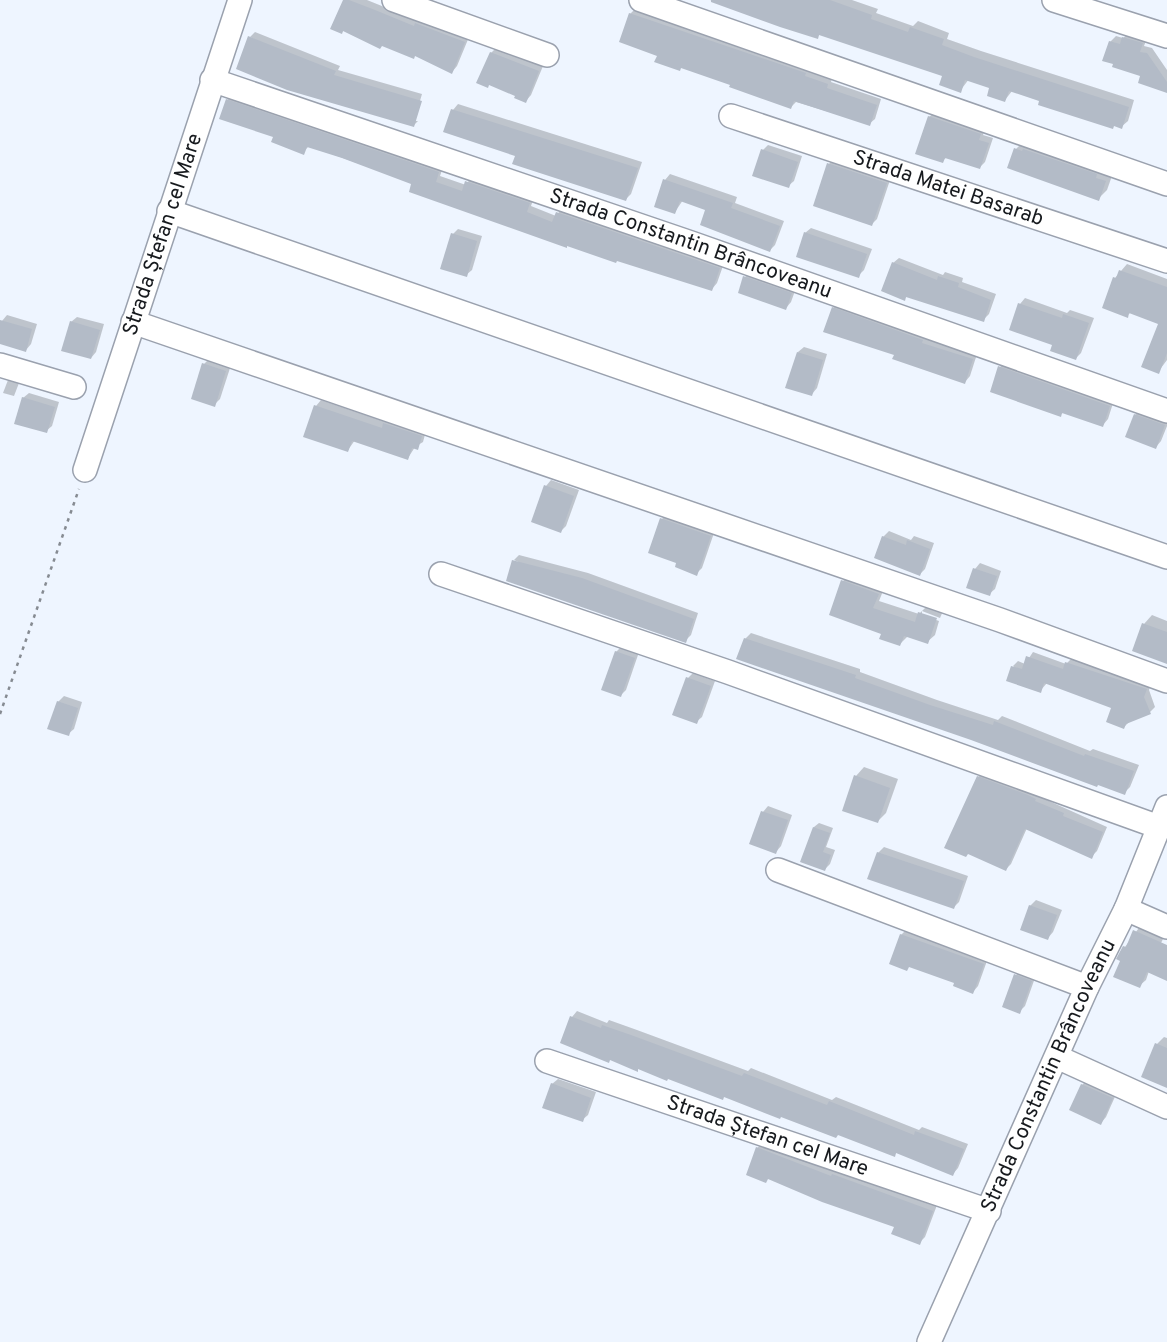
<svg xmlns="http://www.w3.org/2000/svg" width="1167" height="1342" viewBox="0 0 1167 1342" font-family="Overpass,sans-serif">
<rect width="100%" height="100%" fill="#eef5ff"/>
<g fill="#0003">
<path d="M344,0H367L419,21L469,37L457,66L452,72L416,55L344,30L342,32Z"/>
<path d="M710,0H852L878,9L876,13L913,26L918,21L949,33L947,39L981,51L1134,100L1128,121L1121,127L1012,91L1005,100L992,87L969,79L960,91L944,75L821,33L817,37Z"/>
<path d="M636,8L832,78L831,82L881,99L875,119L869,124L796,102L791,107L659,54L630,14Z"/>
<path d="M255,32L340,66L338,70L422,94L414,121H418L414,125L250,37Z"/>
<path d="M1129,33L1147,38L1144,46L1152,48L1167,70V91L1142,75L1110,42L1116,36L1123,38Z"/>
<path d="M497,47L543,66L531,95L526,101L491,53Z"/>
<path d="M233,95L443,167L440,176L466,185L472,176L534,197L531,206L556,216L563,207L724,263L717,283L712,289L309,146L303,152L275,136L227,100Z"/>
<path d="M458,104L642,162L631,194L626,199L517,155L453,110Z"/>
<path d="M935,112L985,129L983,135L993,138L985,162L980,167L947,157L942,161L929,117Z"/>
<path d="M1024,141L1113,173L1107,190L1098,199L1016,149Z"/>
<path d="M768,145L802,156L794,181L788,186L763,150Z"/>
<path d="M834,158L891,177L877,219L872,224L829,164Z"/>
<path d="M670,174L737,197L735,203L784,221L775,245L770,250L707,209L683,200L675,212L656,206L665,180Z"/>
<path d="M811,228L872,249L864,270L858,276L805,233Z"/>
<path d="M458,229L482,236L472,270L466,275L453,234Z"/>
<path d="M899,258L943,275L945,272L963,278L962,282L996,294L989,314L983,320L908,295L904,299L893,263Z"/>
<path d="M1127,264L1167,279V360L1158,372L1160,323L1131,312L1127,316L1104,307L1115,278Z"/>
<path d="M750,272L796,288L791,302L786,308L745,277Z"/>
<path d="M1025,298L1067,313L1070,310L1094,318L1081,353L1076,358L1055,344L1011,329L1020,304Z"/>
<path d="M839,303L977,354L970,376L965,382L896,354L833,308Z"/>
<path d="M7,315L37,324L31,344L26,350L0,342V327L2,321Z"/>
<path d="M77,317L104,324L96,352L91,358L71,322Z"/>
<path d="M804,347L827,354L817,388L812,394L798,352Z"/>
<path d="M209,359L231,365L220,399L214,405L204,364Z"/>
<path d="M1005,362L1114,400L1108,419L1103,425L1064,412L1060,415L1000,367Z"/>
<path d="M8,380L19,383L14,396L3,393Z"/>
<path d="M29,393L59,402L52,426L46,431L23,398Z"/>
<path d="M321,400L386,422L390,418L426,431L423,442L415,447L408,458L355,440L348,450L316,406Z"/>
<path d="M1141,410L1167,418V426L1161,441L1156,447L1135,415Z"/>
<path d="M551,480L579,490L566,526L561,531L546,486Z"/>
<path d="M667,514L715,530L702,568L697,573L662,519Z"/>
<path d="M889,531L911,540L914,536L934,543L925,569L920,574L883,537Z"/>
<path d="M519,555L588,573L698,613L691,635L685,641L514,560Z"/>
<path d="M980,563L1001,571L995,589L989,594L975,569Z"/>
<path d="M850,574L885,586L879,601L919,614L922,611V615L939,621L935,635L927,642L908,636L900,644L883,633L843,581Z"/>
<path d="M927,606L943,611L940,618L922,611Z"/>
<path d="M1152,615L1167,621V662L1134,650L1144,624Z"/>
<path d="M751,633L860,669V672L937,700L998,720L1002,716L1090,751L1093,749L1139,765L1130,787L1124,793L745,639Z"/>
<path d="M622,646L639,652L626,690L621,695L616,652Z"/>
<path d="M1033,652L1066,664L1072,658L1151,683L1149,690L1155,707L1150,712L1130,721L1124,727L1113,707L1047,683L1040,691L1013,666L1018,661L1025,664Z"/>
<path d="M693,673L715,681L702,717L696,722L688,678Z"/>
<path d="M64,696L82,702L74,729L68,734L58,702Z"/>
<path d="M864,767L898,779L886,813L878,821L856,776Z"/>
<path d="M984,772L1107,827L1097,851L1091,857L1027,828L1011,864L1006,869L978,777Z"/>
<path d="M768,806L792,815L781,846L776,852L763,812Z"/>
<path d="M819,823L833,828L826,847L835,850L830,864L825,869L802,861L814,827Z"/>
<path d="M884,847L968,876L959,902L954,907L878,853Z"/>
<path d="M1036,900L1062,910L1053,932L1048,938L1030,906Z"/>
<path d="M1141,925L1165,935L1161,943L1167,946V979L1149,971L1146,980L1139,986L1125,947Z"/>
<path d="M907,929L988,958L978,986L973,992L956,982L901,935Z"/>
<path d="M1021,970L1036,975L1025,1006L1019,1012L1016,975Z"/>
<path d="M577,1011L607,1023L609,1020L637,1030L748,1071L751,1068L832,1100L836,1097L919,1130L922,1127L968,1144L958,1168L953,1174L897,1152L894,1155L838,1133L562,1042L572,1017Z"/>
<path d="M1164,1037L1167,1038V1086L1157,1044Z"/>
<path d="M558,1079L596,1092L588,1115L582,1120L552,1084Z"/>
<path d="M1088,1079L1117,1092L1106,1117L1101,1123L1082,1085Z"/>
<path d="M763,1143L837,1172L839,1170L937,1205L925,1237L919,1243L896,1226L757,1148Z"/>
</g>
<g fill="#b3bbc7">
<path d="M343,0H349L375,10L414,26L415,23L465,42L452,74L415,56L414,59L382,46L380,49L343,31L342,34L330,29Z"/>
<path d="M711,0H830L872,15L871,19L908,32L910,27L944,39L942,45L974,57L1129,107L1122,129L1114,126L1113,129L1038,105L1039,101L1009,91L1005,102L987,96L989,88L965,80L961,93L939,85L942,76L819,35L818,39L780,27L711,2Z"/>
<path d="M629,13L806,73L805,76L828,84L827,88L877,105L870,126L794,101L791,109L729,87L730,85L681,68L680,71L654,62L657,56L619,42Z"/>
<path d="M248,36L336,71L334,75L422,101L414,127L287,90L236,69Z"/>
<path d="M1122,37L1143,43L1140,52L1147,53L1167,82V93L1138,83L1140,76L1112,67L1113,64L1102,61L1109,41L1120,44Z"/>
<path d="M490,52L539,71L526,103L514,98L515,96L489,85L488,88L476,83Z"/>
<path d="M226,99L439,172L436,182L462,191L465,181L530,203L527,212L552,222L556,212L720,268L712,291L617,261L616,263L567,246V248L409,192L411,184L342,158L307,147L304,155L271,142L273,137L219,119Z"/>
<path d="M451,109L638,168L626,201L512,164L515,156L443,132Z"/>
<path d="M928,116L981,134L979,140L989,143L980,169L945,158L943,163L915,154Z"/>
<path d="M1014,148L1022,151L1023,149L1097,174L1096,178L1106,181L1099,201L1007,168Z"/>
<path d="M761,149L798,162L789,188L752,176Z"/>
<path d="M827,163L887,183L872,226L813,206Z"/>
<path d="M663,179L733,203L731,208L780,226L770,252L700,225L705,210L680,201L675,214L654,207Z"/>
<path d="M804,232L867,254L859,278L796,257Z"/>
<path d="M451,233L477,241L467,277L440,269Z"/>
<path d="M892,262L937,280L938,276L959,283L958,287L991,300L984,322L906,297L905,301L881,291Z"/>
<path d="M1119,270L1167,287V353L1159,374L1141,367L1158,324L1129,313L1128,318L1102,308L1113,277L1116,278Z"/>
<path d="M743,276L792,293L786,310L738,293Z"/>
<path d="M1018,303L1062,318L1063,314L1089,323L1076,360L1050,351L1052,345L1009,330Z"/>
<path d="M832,307L923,340L922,343L973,359L965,384L892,359L894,355L823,332Z"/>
<path d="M0,320L32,329L26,352L0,344Z"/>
<path d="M70,321L100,330L91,359L61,351Z"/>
<path d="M797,352L823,360L812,396L785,388Z"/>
<path d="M202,363L226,371L215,407L191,399Z"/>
<path d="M998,366L1110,406L1103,427L1062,413L1061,417L990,392Z"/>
<path d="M22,397L55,407L47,433L14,424Z"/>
<path d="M314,405L382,428L383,423L422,436L418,450L412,448L408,460L352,441L348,452L303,437Z"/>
<path d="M1134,414L1165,425L1156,449L1125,437Z"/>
<path d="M544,485L574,496L561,533L531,522Z"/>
<path d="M660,518L711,536L697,576L675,567L676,563L648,553Z"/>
<path d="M882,536L906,545L907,540L930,549L920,576L874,558Z"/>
<path d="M512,560L582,578L694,619L686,643L506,581Z"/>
<path d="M973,568L997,576L990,596L966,588Z"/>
<path d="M841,580L879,594L873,608L915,622L918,612L937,618L928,644L904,636L900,646L879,639L881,634L829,615Z"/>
<path d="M1142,623L1167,632V664L1132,651Z"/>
<path d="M744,638L856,675L855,678L930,705L993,725L994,721L1084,756L1085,754L1134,771L1125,795L1098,785L1097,787L971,740L736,659Z"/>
<path d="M615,651L635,658L621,697L601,690Z"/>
<path d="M1026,656L1063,669L1065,662L1147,689L1144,697L1151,714L1126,724L1124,729L1106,722L1111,708L1044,683L1041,693L1006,681L1011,666L1022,669Z"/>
<path d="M686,677L711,686L697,724L672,715Z"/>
<path d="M57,701L78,708L69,736L47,729Z"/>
<path d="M854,775L890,788L878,823L842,811Z"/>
<path d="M977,776L1028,795L1036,799L1035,801L1064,813L1063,816L1103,832L1092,859L1025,829L1006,871L968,854L966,857L944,848Z"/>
<path d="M761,811L788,820L776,854L749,844Z"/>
<path d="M813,827L830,833L823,852L831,855L825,871L800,862Z"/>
<path d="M877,852L964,881L954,909L867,879Z"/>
<path d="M1029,905L1057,915L1048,940L1020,930Z"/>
<path d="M1133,930L1167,945V981L1147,972L1140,988L1113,977L1120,961L1116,959L1123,946L1126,947Z"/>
<path d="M900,934L984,964L973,994L953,986L954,983L909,967L907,971L889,964Z"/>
<path d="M1014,974L1032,981L1020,1014L1002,1007Z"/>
<path d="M570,1016L601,1028L602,1025L631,1035L742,1076L744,1073L827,1105L829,1101L914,1135L915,1131L964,1149L953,1176L896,1153L895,1157L838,1135L836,1138L781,1117L780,1119L724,1097L723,1100L668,1079L667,1081L638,1069V1072L610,1060L609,1063L560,1043Z"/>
<path d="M1155,1043L1167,1048V1088L1141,1077Z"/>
<path d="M551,1083L591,1098L583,1122L542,1108Z"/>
<path d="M1081,1084L1113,1098L1101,1125L1069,1110Z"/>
<path d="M756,1147L831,1176L832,1174L933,1211L920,1245L891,1234L894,1227L822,1202L768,1179L766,1183L746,1175Z"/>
</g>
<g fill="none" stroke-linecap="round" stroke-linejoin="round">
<defs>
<g id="minor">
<path d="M394,0L547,55"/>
<path d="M641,0L1167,184"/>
<path d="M1054,0L1167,36"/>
<path id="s1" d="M212,80L691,243L1167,411"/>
<path id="s2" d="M731,116L1167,261"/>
<path d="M169,211L1167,557"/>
<path d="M133,322L1000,620L1167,681"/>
<path d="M0,365L74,387"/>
<path id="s3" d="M85,470L240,0"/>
<path d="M441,574L728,672L1159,827"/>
<path d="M778,870L1087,987"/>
<path d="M1126,909L1167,927"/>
<path d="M1057,1057L1167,1107"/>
<path id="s4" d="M547,1061L989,1211"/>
<path id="s5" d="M929,1342L1087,987L1126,909L1167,807"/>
</g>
</defs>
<use href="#minor" stroke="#9aa1ae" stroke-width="26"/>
<path stroke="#868b92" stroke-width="2.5" stroke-dasharray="3.5 5" stroke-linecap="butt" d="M0,714L79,489"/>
<use href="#minor" stroke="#fff" stroke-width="23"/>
</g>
<g text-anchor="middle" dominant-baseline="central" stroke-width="7" stroke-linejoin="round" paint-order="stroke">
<g font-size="21" fill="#171a1e" stroke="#fff">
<text stroke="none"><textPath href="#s2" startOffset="229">Strada Matei Basarab</textPath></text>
<text stroke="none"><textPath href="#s3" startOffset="248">Strada Ștefan cel Mare</textPath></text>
<text stroke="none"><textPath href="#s1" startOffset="506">Strada Constantin Brâncoveanu</textPath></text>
<text stroke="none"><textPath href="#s5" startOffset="292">Strada Constantin Brâncoveanu</textPath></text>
<text stroke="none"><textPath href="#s4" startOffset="233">Strada Ștefan cel Mare</textPath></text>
</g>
</g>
</svg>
